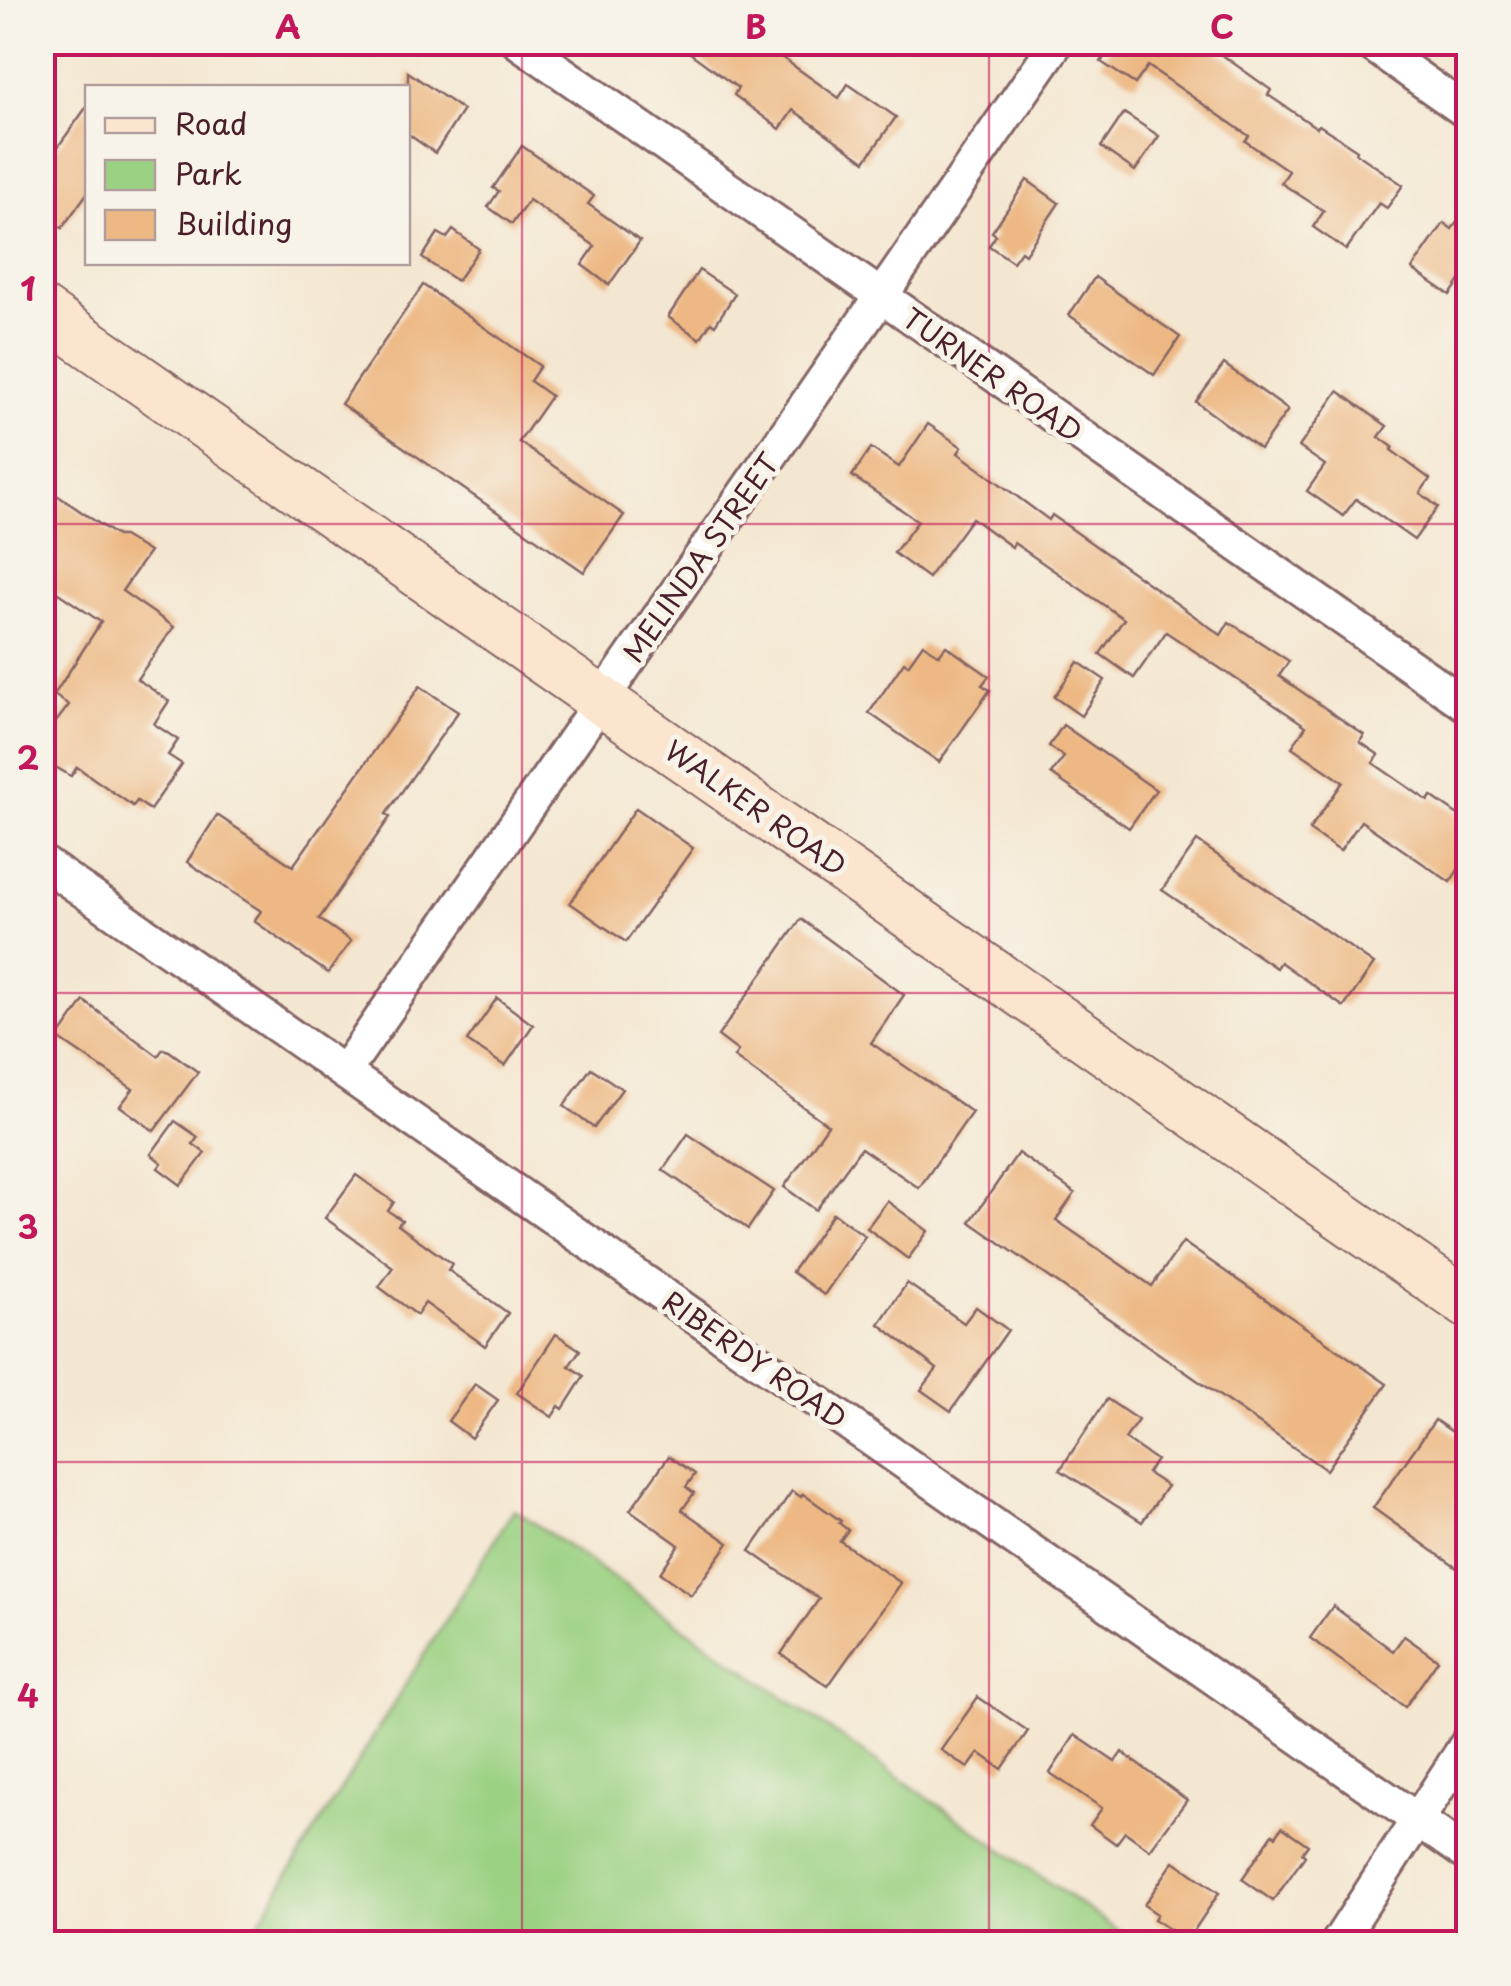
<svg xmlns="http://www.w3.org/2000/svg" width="1511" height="1986" viewBox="0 0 1511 1986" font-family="'Playpen Sans',sans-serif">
<rect width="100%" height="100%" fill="#f7f3e8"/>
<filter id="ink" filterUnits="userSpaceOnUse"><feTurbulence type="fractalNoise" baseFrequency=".01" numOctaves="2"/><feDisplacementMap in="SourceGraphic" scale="20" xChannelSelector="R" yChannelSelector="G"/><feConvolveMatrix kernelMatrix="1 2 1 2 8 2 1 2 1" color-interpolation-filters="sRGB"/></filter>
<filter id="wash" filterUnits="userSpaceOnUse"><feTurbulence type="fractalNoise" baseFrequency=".0048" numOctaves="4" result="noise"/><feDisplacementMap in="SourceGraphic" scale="40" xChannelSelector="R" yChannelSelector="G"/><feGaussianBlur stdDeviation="2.25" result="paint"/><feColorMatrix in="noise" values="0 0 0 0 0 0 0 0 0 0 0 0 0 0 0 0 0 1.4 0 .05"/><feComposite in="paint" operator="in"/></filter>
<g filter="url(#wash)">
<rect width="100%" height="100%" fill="#f4e7d1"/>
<path fill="#9bd183" stroke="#727857" stroke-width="2.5" d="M514,1509L1136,1943H246Z"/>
<g id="blocks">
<g fill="#edb883">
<path d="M675,42H760L839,98L848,84L896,117L865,161L793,110L780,129L734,95L738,88Z"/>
<path d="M1114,42H1204L1271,90L1268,95L1317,128L1319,125L1357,150L1356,153L1403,185L1387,208L1379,203L1346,250L1313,227L1324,211L1281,183L1289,171L1245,141L1249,136L1148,66L1135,84L1101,62Z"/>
<path d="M408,72L463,110L435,153L408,134Z"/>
<path d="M88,105V192L62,228L42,214V169Z"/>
<path d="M1124,113L1159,136L1135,171L1101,147Z"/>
<path d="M522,146L594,196L588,204L640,241L609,285L582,265L595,246L529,200L512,224L488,207L499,191L493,188Z"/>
<path d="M1027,180L1059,203L1025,254L1021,251L1013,262L989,246L996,235L992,232Z"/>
<path d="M1468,207V269L1450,295L1412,269L1444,223L1452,229Z"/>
<path d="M453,230L479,249L457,281L422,258L438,233L447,238Z"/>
<path d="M699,270L735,294L715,325L711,322L700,339L668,317Z"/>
<path d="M1095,277L1180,337L1154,375L1069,315Z"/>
<path d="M423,285L540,366L530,381L551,396L519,442L624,515L584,572L341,404Z"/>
<path d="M1224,364L1288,410L1260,449L1196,402Z"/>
<path d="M1338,391L1387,426L1379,437L1393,447L1391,450L1430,479L1420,493L1438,507L1414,540L1356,499L1343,516L1307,491L1325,465L1299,447Z"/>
<path d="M928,424L962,447L958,453L1049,520L1052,515L1221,635L1229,622L1289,661L1279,676L1364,735L1360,742L1379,755L1373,763L1428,801L1431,796L1468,822V855L1450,882L1361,821L1340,851L1309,830L1343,782L1292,747L1306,726L1166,632L1134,678L1100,654L1124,619L1014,543L1012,547L972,518L928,578L894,553L918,521L852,476L871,448L899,467Z"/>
<path d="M42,485L117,536H123L149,552L122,591L174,627L137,679L169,701L154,724L178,740L168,755L182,764L150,810L137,801L133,806L77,767L71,776L42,759V740L69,705L54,695L101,622L42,582Z"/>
<path d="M923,644L939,655L946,646L989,676L982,685L990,690L939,762L869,713L904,662L908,665Z"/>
<path d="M1078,662L1105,680L1081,716L1054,697Z"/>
<path d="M420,686L458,712L386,814L390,817L319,919L351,941L328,973L254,921L261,911L187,862L217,815L293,866Z"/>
<path d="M1063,725L1156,790L1129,828L1051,774L1064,757L1049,746Z"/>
<path d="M636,808L693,848L626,942L570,903Z"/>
<path d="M1197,841L1374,964L1344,1007L1280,962L1276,968L1162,890Z"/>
<path d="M801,919L904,995L871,1043L972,1112L919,1188L861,1148L816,1210L784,1187L828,1125L734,1057L738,1051L718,1036Z"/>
<path d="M497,998L533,1025L505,1066L467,1041Z"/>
<path d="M84,1001L158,1056L163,1049L169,1051L198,1072L154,1131L120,1106L133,1089L58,1038Z"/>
<path d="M591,1068L622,1089L594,1128L564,1106Z"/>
<path d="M175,1121L198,1137L193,1144L205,1153L181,1185L158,1168L162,1163L151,1154Z"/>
<path d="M688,1134L774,1191L748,1229L663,1170Z"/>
<path d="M1018,1153L1075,1193L1056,1220L1152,1286L1183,1242L1387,1384L1326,1470L970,1222Z"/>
<path d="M356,1175L394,1202L388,1211L402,1220L398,1225L452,1264L448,1270L508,1313L485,1346L425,1303L417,1315L379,1287L393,1267L325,1218Z"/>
<path d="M887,1201L928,1231L908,1259L867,1228Z"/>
<path d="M833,1213L865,1236L824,1295L792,1272Z"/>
<path d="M907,1283L964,1323L976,1307L1008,1330L951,1411L921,1390L937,1369L879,1324Z"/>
<path d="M556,1334L580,1350L569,1366L584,1376L563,1409L559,1406L552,1417L517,1393Z"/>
<path d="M475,1384L498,1400L471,1438L448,1421Z"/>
<path d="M1107,1399L1138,1420L1125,1439L1156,1460L1147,1473L1167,1486L1142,1522L1060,1470Z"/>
<path d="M1435,1420L1468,1443V1576L1373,1508Z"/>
<path d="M669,1456L695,1474L686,1487L694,1493L682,1510L729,1543L691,1595L660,1573L679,1545L630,1510Z"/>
<path d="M792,1491L801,1497L803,1494L841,1521L839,1523L848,1530L840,1541L901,1583L828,1686L781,1654L819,1599L750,1551Z"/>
<path d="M1333,1606L1393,1651L1404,1636L1438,1660L1405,1707L1310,1638Z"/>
<path d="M978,1697L1028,1731L1002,1769L979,1753L968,1768L941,1750Z"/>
<path d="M1075,1735L1115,1762L1122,1752L1187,1800L1150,1850L1125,1832L1116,1844L1090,1825L1102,1808L1050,1773Z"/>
<path d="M1282,1827L1308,1845L1302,1853L1305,1856L1273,1901L1242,1879L1273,1834L1276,1836Z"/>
<path d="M1174,1861L1219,1893L1187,1941L1154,1919L1157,1914L1144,1905Z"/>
</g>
</g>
</g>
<g filter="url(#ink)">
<use href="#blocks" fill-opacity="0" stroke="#866565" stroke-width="2.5"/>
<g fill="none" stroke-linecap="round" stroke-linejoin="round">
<defs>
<g id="street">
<path d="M518,42L1468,706"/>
<path d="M1368,42L1468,113"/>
<path d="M42,862L1468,1855"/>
<path d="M344,1072L1057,42"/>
<path d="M1337,1944L1468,1742"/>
</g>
<path id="secondary" d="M42,311L1468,1304"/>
</defs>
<use href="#street" stroke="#866565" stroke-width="38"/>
<use href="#secondary" stroke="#866565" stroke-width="52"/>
<use href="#street" stroke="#fff" stroke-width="32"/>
<use href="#secondary" stroke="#fce5cf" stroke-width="48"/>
</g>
</g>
<path fill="none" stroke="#c2185b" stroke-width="2.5" stroke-opacity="0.55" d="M522,42V1944M989,42V1944M42,524H1468M42,993H1468M42,1462H1468"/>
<g text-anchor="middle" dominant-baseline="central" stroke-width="10" stroke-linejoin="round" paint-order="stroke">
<g font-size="28" fill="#4a1f2b" stroke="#f7f3e8">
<text transform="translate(993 374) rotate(35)">TURNER ROAD</text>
<text transform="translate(700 557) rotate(-55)">MELINDA STREET</text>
<text transform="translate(756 807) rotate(35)">WALKER ROAD</text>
<text transform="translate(755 1359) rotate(35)">RIBERDY ROAD</text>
</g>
</g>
<rect width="1511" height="1986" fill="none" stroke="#f7f3e8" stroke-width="110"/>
<rect x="85" y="85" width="325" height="180" fill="#f7f3e8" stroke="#b29e9c" stroke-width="2.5"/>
<rect x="105" y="118" width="50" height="15" fill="#fce5cf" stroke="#b29e9c" stroke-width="2.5"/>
<text x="175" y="135" font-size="30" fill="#4a1f2b">Road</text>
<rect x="105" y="160" width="50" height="30" fill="#9bd183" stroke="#b29e9c" stroke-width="2.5"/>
<text x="175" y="185" font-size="30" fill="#4a1f2b">Park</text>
<rect x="105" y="210" width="50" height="30" fill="#edb883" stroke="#b29e9c" stroke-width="2.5"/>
<text x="175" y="235" font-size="30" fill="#4a1f2b">Building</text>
<rect x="55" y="55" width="1401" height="1876" fill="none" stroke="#c2185b" stroke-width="4"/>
<g font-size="32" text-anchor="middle" font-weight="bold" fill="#c2185b">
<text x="288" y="39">A</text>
<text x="756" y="39">B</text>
<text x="1222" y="39">C</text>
<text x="28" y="301">1</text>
<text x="28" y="770">2</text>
<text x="28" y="1239">3</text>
<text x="28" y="1708">4</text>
</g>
</svg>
